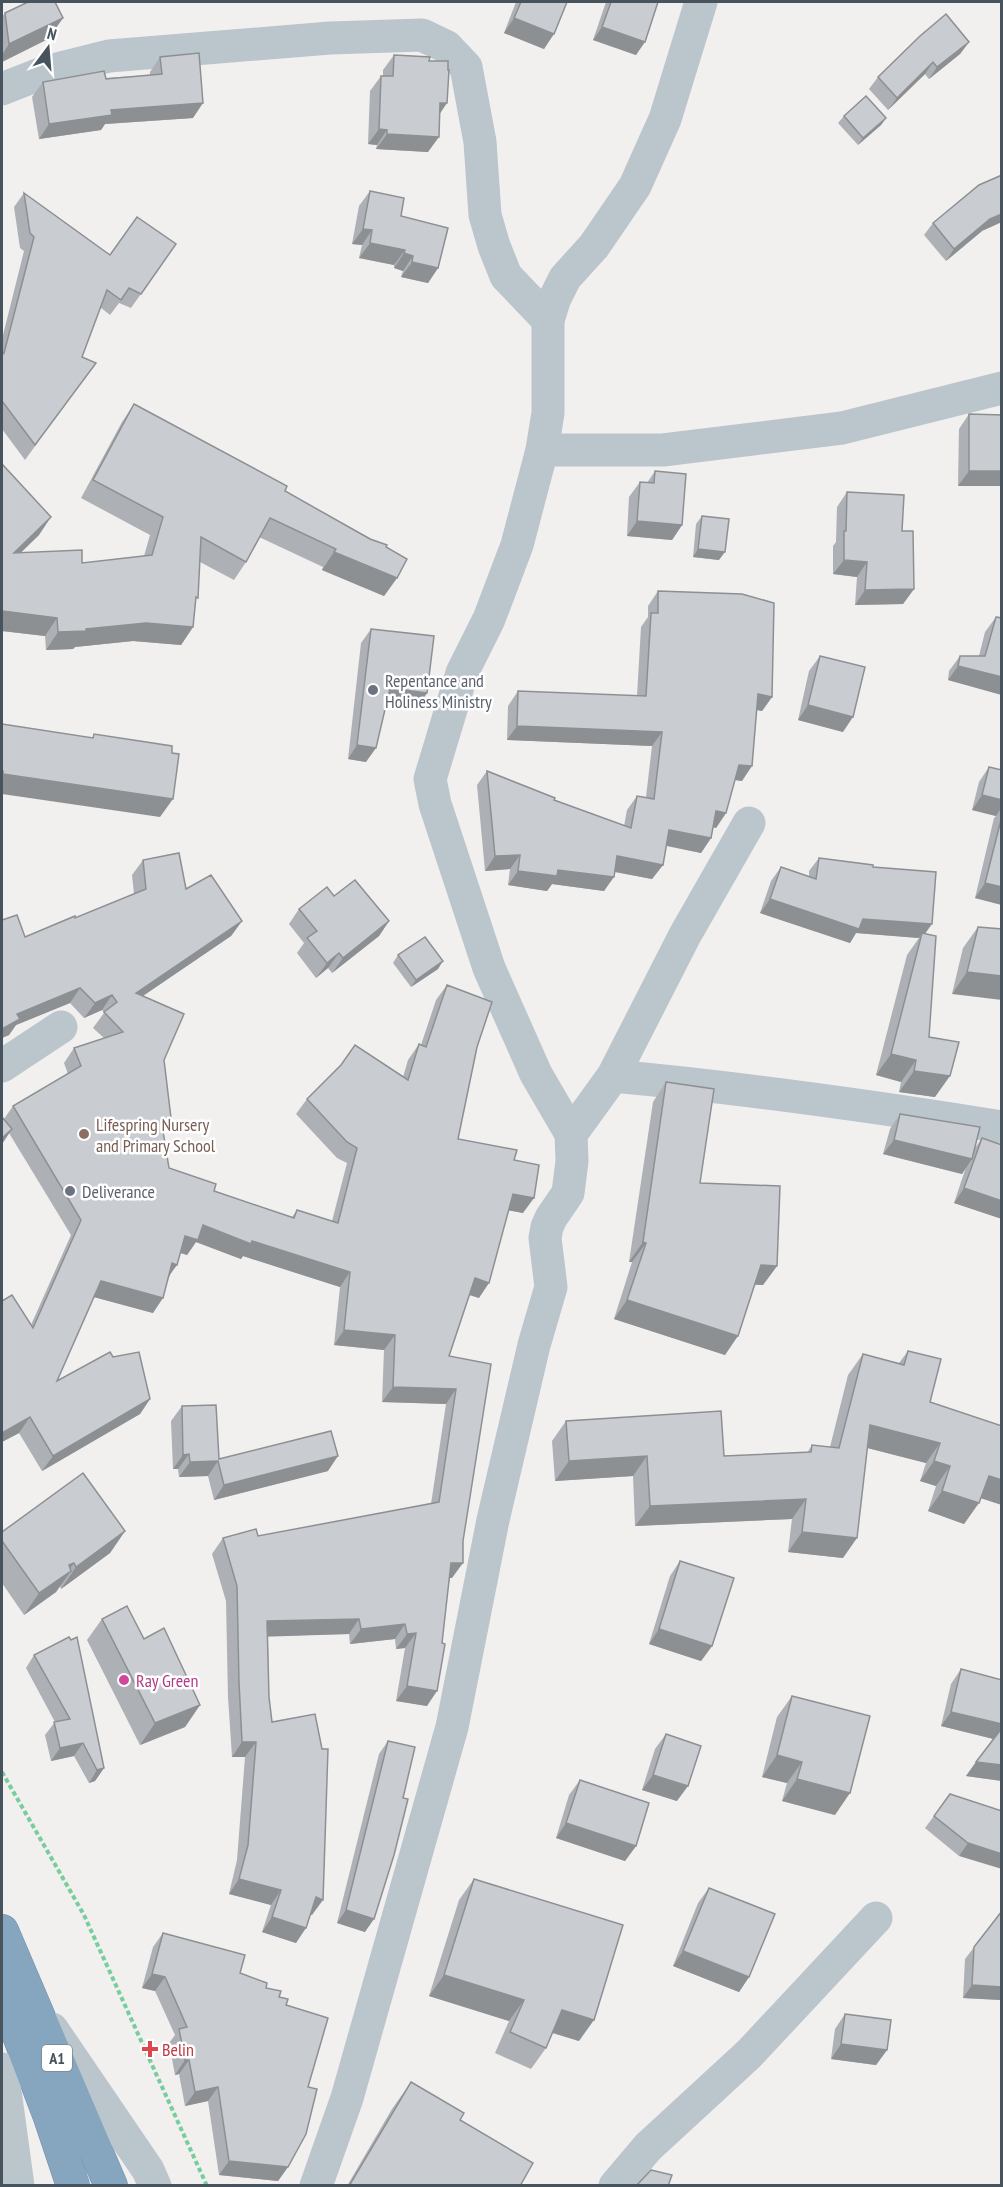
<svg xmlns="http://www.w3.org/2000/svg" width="1003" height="2187" viewBox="0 0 1003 2187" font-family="'PT Sans Narrow',sans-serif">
<rect width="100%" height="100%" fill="#f2efef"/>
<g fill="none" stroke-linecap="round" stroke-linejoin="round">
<defs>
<g id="highway">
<path d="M2,1931L111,2186"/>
<path d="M2,1991L50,2117L73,2186"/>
</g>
</defs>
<use href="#highway" stroke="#7290aa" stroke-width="34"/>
<path stroke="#75ce9c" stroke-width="4" stroke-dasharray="4.5 3" stroke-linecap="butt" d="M2,1772L84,1915L207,2186"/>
<g stroke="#bbc5cc" stroke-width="33">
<path d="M2,89L45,72L109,56L330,38L422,35L447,47L466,67L480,142L485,215L494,246L506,276L548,320"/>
<path d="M542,450H663L842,428L1002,388"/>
<path d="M2,1066L61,1027"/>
<path d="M613,1076C743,1088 872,1106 1002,1127"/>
<path d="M571,1134L613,1076L685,935L749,823"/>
<path d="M52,2029L148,2170L155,2186"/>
<path d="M2,2069L18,2186"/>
<path d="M316,2186L347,2098L452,1727L493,1520L534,1345L551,1287L545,1238L547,1227L551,1218L568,1193L572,1161L571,1134L536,1074L489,968L435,804L430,779L462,673L489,619L517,545L542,450L548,413V320L555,298L565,278L594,246L635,186L665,119L701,2"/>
<path d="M615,2186L648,2147L749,2054L876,1918"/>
</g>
<use href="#highway" stroke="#86a5be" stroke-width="33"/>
</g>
<g fill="#adb0b5">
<path d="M516,2H567L544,49L504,33Z"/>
<path d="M606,2H658L636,55L593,40Z"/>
<path d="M5,13L63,18L48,39L2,62V17Z"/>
<path d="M969,42L960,54L929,79L925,74L888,110L869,89L878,77Z"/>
<path d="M394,55L429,61L440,114L428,152L376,149L377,145L368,144L370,91L381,76H383V70Z"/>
<path d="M160,57L193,118L105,124L101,130L39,139L32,97L43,82L150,75V72Z"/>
<path d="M844,116L886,118L881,125L858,145L838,123Z"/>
<path d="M370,191L401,216L438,268L428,283L401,277L403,271L394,268V265L359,258L362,245L352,244L359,206Z"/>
<path d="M24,193L110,255L176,244L131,308L119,303L110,315L100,307L82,357L85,377L25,460L2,429V339L24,251L20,248L14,207Z"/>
<path d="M933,223L982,231L946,261L924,235Z"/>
<path d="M134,404L285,491L386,547L397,578L384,596L322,570L323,567L259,537L246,562L234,580L200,562L193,627L181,645L133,641L75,647L73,649L46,650L45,636L2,631V464L39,535L20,553L82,563L144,556L150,535L81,498L122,422Z"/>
<path d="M969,414L1002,415V486H958L959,429Z"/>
<path d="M655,471L682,525L672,540L627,536L629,497L640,482L647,483Z"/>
<path d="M847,492L902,531L914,589L903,604L855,605L857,577L833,574V546L836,542L837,507Z"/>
<path d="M702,516L719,560L693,557L696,524Z"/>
<path d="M658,591L772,697L762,711L756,710L742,781L735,780L726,813L716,828L713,827L711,838L701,853L666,846L663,865L652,879L614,872L604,891L552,884L547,891L508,885L510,869L485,871L477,785L487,771L554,800L624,826L627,810L637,796L646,797L652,746L507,740L508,706L518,691L637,696L641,627L648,617V606Z"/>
<path d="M996,617L1002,618V695L948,680L949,671L960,656H979L985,632Z"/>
<path d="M371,629L418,707L386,703L366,762L348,759L361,643Z"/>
<path d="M820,656L843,732L798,720L809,671Z"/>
<path d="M989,767L1002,770V905L975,898L994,818L996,816L972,810L979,782Z"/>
<path d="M819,858L873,867L925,934L929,1037L935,1097L899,1092L901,1082L876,1075L907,955L919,938L856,933L850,943L760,913L771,881L781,867L809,876V871Z"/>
<path d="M143,860L186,889L242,921L231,936L143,996L164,1060L163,1130L169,1168L214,1191L292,1217L297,1210L332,1221L347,1163L337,1158L296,1114L307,1099L403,1077L408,1060L419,1044L421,1045L436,1000L447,985L477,1047L458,1139L514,1160L523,1213L508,1210L479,1298L469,1295L449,1356L491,1364L452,1578H450L427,1706L396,1701L405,1648L396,1649L395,1639L350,1644L349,1634L268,1636L269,1697L272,1722L312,1915L311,1914L296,1943L262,1932L271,1905L229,1894L237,1860L245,1757H232L228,1697L226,1601L212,1554L223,1538L258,1536L431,1504L446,1404L382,1402L384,1350L334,1345L340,1287L243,1256L241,1259L196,1242L187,1255L180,1253L153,1313L94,1297L57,1381L113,1357L150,1399L140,1414L42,1471L19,1433L2,1442V1301L31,1325L71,1235L9,1133L2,1144L4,1119L13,1106L68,1074L64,1063L74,1048L104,1038L93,1028L104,1013L102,1010L84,1018L70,1003L16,1025L9,1035L2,1038V920L25,937L75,918L134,894L132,875Z"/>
<path d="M334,896L389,921L379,936L332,973L328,968L316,978L297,953L304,943L289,924L299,909Z"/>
<path d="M978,927L1002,929L952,994L963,948Z"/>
<path d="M398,955L438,969L411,987L393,963Z"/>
<path d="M666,1082L700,1183L777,1266L763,1285H755L725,1355L614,1319L632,1262H629L653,1102Z"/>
<path d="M900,1114L975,1148L982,1138L1002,1145V1219L954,1203L966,1167L962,1174L883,1154L890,1129Z"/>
<path d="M908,1351L930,1402L1002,1426V1505L981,1498L964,1524L928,1511L936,1486L920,1481L926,1463L867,1448L843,1558L788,1552L792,1519L635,1526L633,1476L555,1481L552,1441L566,1421L724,1456L807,1453L812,1445L830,1447L848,1375L863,1354L899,1363Z"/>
<path d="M182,1406L219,1459L328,1471L214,1500L208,1476L179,1477L178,1469H173L171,1421Z"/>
<path d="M125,1531L110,1553L61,1589L60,1586L56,1592L24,1615L2,1583V1532Z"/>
<path d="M680,1561L712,1646L701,1661L649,1644L670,1576Z"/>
<path d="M102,1619L144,1639L200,1705L185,1727L140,1745L87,1640Z"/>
<path d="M34,1655L104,1768L95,1781L89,1783L74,1756L51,1761L45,1735L55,1722L26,1668Z"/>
<path d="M961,1669L1002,1680V1781L966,1776L993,1739L941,1726L951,1684Z"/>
<path d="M792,1696L835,1815L782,1801L787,1783L762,1777L777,1717Z"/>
<path d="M666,1734L677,1801L642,1790L655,1749Z"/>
<path d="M388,1741L365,1932L337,1923L379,1754Z"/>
<path d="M580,1780L636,1846L625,1861L556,1838L569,1795Z"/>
<path d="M1002,1811L959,1856L925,1828L934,1816Z"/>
<path d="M474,1879L579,2041L552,2033L546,2048L531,2069L495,2053L509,2021L429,1996L459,1900Z"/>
<path d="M709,1888L749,1977L739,1992L673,1966L698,1903Z"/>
<path d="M1002,1911V1999L1001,2000L963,1998L965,1959Z"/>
<path d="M163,1933L266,1988L279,1997L286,2005L308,2087L288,2167L278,2181L219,2175L208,2101L185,2106L179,2074L175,2075L169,2043L175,2035L155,1991L142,1988L153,1947Z"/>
<path d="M845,2014L887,2050L876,2065L831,2059L835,2029Z"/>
<path d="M411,2082L460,2120L520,2186H347L392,2109Z"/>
</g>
<g fill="#8d9093">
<path d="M63,18L48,39L2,62V55L9,44Z"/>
<path d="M514,18L554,34L544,49L504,33Z"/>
<path d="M602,27L645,42L636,55L593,40Z"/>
<path d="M969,42L960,54L929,79L937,67Z"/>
<path d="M933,62L925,74L888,110L897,98Z"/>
<path d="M203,103L193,118L105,124L101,130L39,139L49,124L111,110Z"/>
<path d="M440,103H447L437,118Z"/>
<path d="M886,118L881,125L858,145L863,138Z"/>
<path d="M379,129L387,130L377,145L368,144Z"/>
<path d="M387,134L439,137L428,152L376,149Z"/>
<path d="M1002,214V222L982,231L946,261L954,249L990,219Z"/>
<path d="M363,229L372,230L362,245L352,244Z"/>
<path d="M370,243L405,250L394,265L359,258Z"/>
<path d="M404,253L413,256L403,271L394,268Z"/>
<path d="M412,262L438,268L428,283L401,277Z"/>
<path d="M969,471H1002V486H958Z"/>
<path d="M51,517L39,535L2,571L14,553Z"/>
<path d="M637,521L682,525L672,540L627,536Z"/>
<path d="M698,549L725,552L719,560L693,557Z"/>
<path d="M334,552L397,578L384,596L322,570Z"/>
<path d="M844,560L867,562L857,577L833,574Z"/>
<path d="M914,589L903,604L855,605L865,590Z"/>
<path d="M3,611L57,618L45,636L2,631V613Z"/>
<path d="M146,623L193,627L181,645L133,641L75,647L73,649L46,650L58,632Z"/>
<path d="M958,666L1002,677V695L948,680Z"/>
<path d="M390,688L427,693L418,707L380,702Z"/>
<path d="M758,694L772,697L762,711L748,708Z"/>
<path d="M808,705L853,717L843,732L798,720Z"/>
<path d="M517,726L662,732L652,746L507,740Z"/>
<path d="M357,745L376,748L366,762L348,759Z"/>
<path d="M739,765L752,766L742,781L729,779Z"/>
<path d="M3,774L173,799L160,817L2,794V777Z"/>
<path d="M982,795L1002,800V807L996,816L972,810Z"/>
<path d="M716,811L726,813L716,828L706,825Z"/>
<path d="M669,830L711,838L701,853L659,844Z"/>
<path d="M520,855L510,869L485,871L495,856Z"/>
<path d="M617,856L663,865L652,879L606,870Z"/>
<path d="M558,870L614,877L604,891L552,884L547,891L508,885L518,871Z"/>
<path d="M985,883L1002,887V905L975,898Z"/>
<path d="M770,899L863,919L932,924L922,938V933L919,938L856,933L850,943L760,913Z"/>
<path d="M242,921L231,936L125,1008L136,993Z"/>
<path d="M389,921L379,936L332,973L343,958Z"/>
<path d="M339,953L328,968L316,978L327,963Z"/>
<path d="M443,961L438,969L411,987L416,980Z"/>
<path d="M967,972L1002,976V1000L952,994Z"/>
<path d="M80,988L70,1003L16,1025L9,1035L2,1038V1029L17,1014Z"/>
<path d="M112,995L102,1010L84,1018L95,1003Z"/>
<path d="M891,1054L916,1060L901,1082L876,1075Z"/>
<path d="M914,1071L950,1076L935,1097L899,1092Z"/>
<path d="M171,1118L160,1133L161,1119Z"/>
<path d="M12,1129L2,1144V1138Z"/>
<path d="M894,1140L972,1159L962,1174L883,1154Z"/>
<path d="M964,1188L1002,1201V1219L954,1203Z"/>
<path d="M513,1194L534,1198L523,1213L502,1209Z"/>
<path d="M203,1225L252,1241L350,1272L340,1287L243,1256L241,1259L196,1242L187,1255L175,1251L185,1236Z"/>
<path d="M643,1242L646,1243L632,1262H629Z"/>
<path d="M172,1263L177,1265L166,1280Z"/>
<path d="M761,1265L777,1266L763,1285L748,1284Z"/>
<path d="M475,1278L489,1283L479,1298L464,1293Z"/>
<path d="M101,1281L163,1298L153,1313L90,1296Z"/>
<path d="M627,1300L738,1336L725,1355L614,1319Z"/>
<path d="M344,1330L395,1335L384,1350L334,1345Z"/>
<path d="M393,1387L456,1389L446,1404L382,1402Z"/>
<path d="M150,1399L140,1414L42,1471L53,1456Z"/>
<path d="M30,1417L19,1433L2,1442V1433Z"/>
<path d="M870,1425L940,1443L926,1463L856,1445Z"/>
<path d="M189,1454L178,1469H173L183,1455Z"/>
<path d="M338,1456L328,1471L214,1500L224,1485Z"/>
<path d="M647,1456L633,1476L555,1481L569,1461Z"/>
<path d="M218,1461L208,1476L179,1477L190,1462Z"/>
<path d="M934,1461L950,1466L936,1486L920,1481Z"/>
<path d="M989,1476L1002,1480V1505L974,1496Z"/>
<path d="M942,1491L979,1503L964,1524L928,1511Z"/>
<path d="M806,1499L792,1519L635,1526L650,1506Z"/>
<path d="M125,1531L110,1553L61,1589L76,1567Z"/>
<path d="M802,1532L857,1538L843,1558L788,1552Z"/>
<path d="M74,1563L66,1574L71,1571L56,1592L24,1615L39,1593L69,1565Z"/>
<path d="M451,1563H463L452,1578H441Z"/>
<path d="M359,1619L349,1634L257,1637L267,1621Z"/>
<path d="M405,1624L395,1639L350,1644L361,1629Z"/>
<path d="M659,1629L712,1646L701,1661L649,1644Z"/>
<path d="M416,1633L405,1648L396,1649L407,1634Z"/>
<path d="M407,1686L437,1691L427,1706L396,1701Z"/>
<path d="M200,1705L185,1727L140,1745L155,1723Z"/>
<path d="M951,1712L1002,1724V1729L994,1739L941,1726Z"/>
<path d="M242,1742H256L245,1757H232Z"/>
<path d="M83,1743L74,1756L51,1761L60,1748Z"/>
<path d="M777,1755L802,1762L787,1783L762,1777Z"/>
<path d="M976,1762L1002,1765V1781L966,1776Z"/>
<path d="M104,1768L95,1781L89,1783L97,1770Z"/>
<path d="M653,1775L688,1786L677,1801L642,1790Z"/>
<path d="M797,1779L850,1793L835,1815L782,1801Z"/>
<path d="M566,1823L636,1846L625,1861L556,1838Z"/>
<path d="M968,1843L1002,1854V1869L959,1856Z"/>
<path d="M239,1879L281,1890L271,1905L229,1894Z"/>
<path d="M316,1897L323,1900L312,1915L306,1913Z"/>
<path d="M346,1910L374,1919L365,1932L337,1923Z"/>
<path d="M272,1917L306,1928L296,1943L262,1932Z"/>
<path d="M683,1951L749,1977L739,1992L673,1966Z"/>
<path d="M152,1974L165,1977L155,1991L142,1988Z"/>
<path d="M444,1975L524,2000L509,2021L429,1996Z"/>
<path d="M972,1985L1002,1987V1999L1001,2000L963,1998Z"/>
<path d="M562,2010L594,2020L579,2041L547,2031Z"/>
<path d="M841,2044L887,2050L876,2065L831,2059Z"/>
<path d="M185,2060H189L179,2074L175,2075Z"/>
<path d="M218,2087L208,2101L185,2106L195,2092Z"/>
<path d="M229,2161L288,2167L278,2181L219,2175Z"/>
</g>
<g fill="#c9cdd2" stroke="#8d9093" stroke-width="1.5">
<path d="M28,2H55L63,18L9,44L5,13Z"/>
<path d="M521,2H567L554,34L514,18Z"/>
<path d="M611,2H658L645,42L602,27Z"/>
<path d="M946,14L969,42L937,67L933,62L897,98L878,77L920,36Z"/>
<path d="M199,53L203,103L111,110L112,115L49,124L43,82L104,71L106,79L162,74L160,57Z"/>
<path d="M394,55L430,57L429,61H448V70H449L447,103H440L439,137L387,134V130L379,129L381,76H393Z"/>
<path d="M866,96L886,118L863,138L844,116Z"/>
<path d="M1002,175V214L990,219L954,249L933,223L979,185Z"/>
<path d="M370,191L404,198L401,216L448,228L438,268L412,262L413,256L404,253L405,250L370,243L372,230L363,229Z"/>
<path d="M24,193L110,255L137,217L176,244L141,294L129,288L121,300L107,290L82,357L96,363L35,445L2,401V355L4,353L34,237L30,233Z"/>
<path d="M134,404L287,486L285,491L370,539L387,545L386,547L407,559L397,578L334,552L336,549L270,518L246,562L201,537L198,598L196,597L193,627L146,623L86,629V631L58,632L57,618L3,611L2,615V464L51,517L14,553L82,550V563L152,555L163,517L93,480Z"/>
<path d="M969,414L1002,415V471H969Z"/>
<path d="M655,471L686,474L682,525L637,521L640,482L654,483Z"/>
<path d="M847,492L904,495L902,531H913L914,589L865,590L867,562L844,560V531H846Z"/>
<path d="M702,516L729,519L725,552L698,549Z"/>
<path d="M658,591L742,594L774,603L772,697L758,694L752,766L739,765L726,813L716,811L711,838L669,830L663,865L617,856L614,877L558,870L557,876L518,871L520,855L495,856L487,771L555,798L554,800L631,828L637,796L654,799L662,732L517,726L518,691L646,696L651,613H658Z"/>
<path d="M996,617L1002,618V677L958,666L960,656H985Z"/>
<path d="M371,629L434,636L427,693L390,688L376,748L357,745Z"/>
<path d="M820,656L865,667L853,717L808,705Z"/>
<path d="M2,724L93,738L94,734L172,746V753L179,754L173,799L3,774V771H2Z"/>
<path d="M989,767L1002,770V800L982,795Z"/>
<path d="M1002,816V887L985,883Z"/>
<path d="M179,853L186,889L211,875L242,921L136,993L184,1014L164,1060L171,1118L161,1119L169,1168L216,1184L214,1191L294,1218L297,1210L338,1223L357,1148L347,1142L307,1099L341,1065L355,1045L408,1080L419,1044L426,1047L447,985L492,1002L477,1047L458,1139L517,1150L514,1160L539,1165L534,1198L513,1194L489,1283L475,1278L449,1356L491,1364L463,1541V1563H451L442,1643L445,1644L437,1691L407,1686L416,1633L407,1634L405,1624L361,1629L359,1619L267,1621L269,1697L272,1722L315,1714L322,1749H328L323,1900L316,1897L306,1928L272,1917L281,1890L239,1879L248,1845L256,1742H242L239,1682L237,1586L223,1538L256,1529L258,1536L439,1502L456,1389L393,1387L395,1335L344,1330L350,1272L252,1241L251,1244L203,1225L198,1240L185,1236L177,1265L172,1263L163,1298L101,1281L57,1381L110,1352L113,1357L139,1352L150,1399L53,1456L30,1417L2,1433V1301L12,1295L33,1328L81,1220L13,1106L81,1066L74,1048L123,1032L104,1012L117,1002L112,995L95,1003L80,988L17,1014L20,1019L2,1029V920L17,915L25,937L75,916V918L146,889L143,860Z"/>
<path d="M819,858L873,865V867L936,872L932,924L863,919L859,929L770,899L781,867L816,879Z"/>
<path d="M355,880L389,921L343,958L339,953L327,963L307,938L317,931L299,909L327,887L334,896Z"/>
<path d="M978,927L1002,929V976L967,972Z"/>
<path d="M922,933L936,936L929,1037L959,1042L950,1076L914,1071L916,1060L891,1054Z"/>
<path d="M425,937L443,961L416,980L398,955Z"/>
<path d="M666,1082L714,1089L700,1183L780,1186L777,1266L761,1265L738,1336L627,1300L646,1243L643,1242Z"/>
<path d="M900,1114L980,1127L972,1159L894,1140Z"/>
<path d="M2,1117L12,1129L2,1138Z"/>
<path d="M982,1138L1002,1145V1201L964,1188Z"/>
<path d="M908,1351L941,1359L930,1402L1002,1426V1480L989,1476L979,1503L942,1491L950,1466L934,1461L940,1443L870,1425L857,1538L802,1532L806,1499L650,1506L647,1456L569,1461L566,1421L721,1411L724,1456L811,1452L812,1445L839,1448L863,1354L904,1365Z"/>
<path d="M216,1405L219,1459L331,1431L338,1456L224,1485L218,1461L190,1462L189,1454L183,1455L182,1406Z"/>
<path d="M83,1473L125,1531L76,1567L74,1563L69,1565L71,1571L39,1593L2,1541V1532Z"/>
<path d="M680,1561L734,1578L712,1646L659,1629Z"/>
<path d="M127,1606L144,1639L164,1628L200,1705L155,1723L102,1619Z"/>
<path d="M69,1637L71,1640L77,1637L104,1768L97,1770L83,1743L60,1748L54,1722L70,1719L34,1655Z"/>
<path d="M961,1669L1002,1680V1724L951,1712Z"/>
<path d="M792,1696L870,1716L850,1793L797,1779L802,1762L777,1755Z"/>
<path d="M1002,1728V1765L976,1762Z"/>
<path d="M666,1734L701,1746L688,1786L653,1775Z"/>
<path d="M388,1741L415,1747L403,1798L408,1799L394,1855L374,1919L346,1910Z"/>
<path d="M580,1780L649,1803L636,1846L566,1823Z"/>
<path d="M950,1794L1002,1811V1854L968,1843L934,1816Z"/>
<path d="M474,1879L623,1925L594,2020L562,2010L546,2048L510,2032L524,2000L444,1975Z"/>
<path d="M709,1888L775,1914L749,1977L683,1951Z"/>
<path d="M1002,1911V1987L972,1985L974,1947Z"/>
<path d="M163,1933L245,1955L240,1973L267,1983L266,1988L281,1991L279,1997L288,1999L286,2005L328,2018L308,2087L317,2089L306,2134L288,2167L229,2161L218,2087L195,2092L189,2060H185L179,2029L187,2027L165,1977L152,1974Z"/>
<path d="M845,2014L891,2020L887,2050L841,2044Z"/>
<path d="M411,2082L464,2113L460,2120L533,2163L520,2186H349Z"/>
<path d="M651,2170L672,2175L668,2186H636Z"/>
</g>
<g fill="#6b7280" stroke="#fff" stroke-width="2">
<circle cx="373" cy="690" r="6"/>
<circle cx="70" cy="1191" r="6"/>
</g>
<circle fill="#8d6e63" stroke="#fff" stroke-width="2" cx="84" cy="1134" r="6"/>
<circle fill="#d1479c" stroke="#fff" stroke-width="2" cx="124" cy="1680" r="6"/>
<path fill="#e0444e" stroke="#fff" stroke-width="2" d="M147 2040h6v6h6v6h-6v6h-6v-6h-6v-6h6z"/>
<g text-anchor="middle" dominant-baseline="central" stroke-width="5" stroke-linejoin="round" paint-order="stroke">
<rect fill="#fff" stroke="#7e878e" stroke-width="1.5" x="42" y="2045" width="30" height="26" rx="4.5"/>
<g font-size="16" font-weight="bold" fill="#47545d">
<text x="57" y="2058">A1</text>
</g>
<g font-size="18" fill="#5b616d" stroke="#fff" text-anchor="start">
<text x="385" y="680">Repentance and<tspan x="385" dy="21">Holiness Ministry</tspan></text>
<text x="82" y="1191">Deliverance</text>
</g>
<g font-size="18" fill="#785e54" stroke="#fff" text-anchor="start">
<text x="96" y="1124">Lifespring Nursery<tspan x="96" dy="21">and Primary School</tspan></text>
</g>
<g font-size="18" fill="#b23c85" stroke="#fff" text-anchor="start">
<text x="136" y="1680">Ray Green</text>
</g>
<g font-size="18" fill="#be3a42" stroke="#fff" text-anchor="start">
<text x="162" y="2049">Belin</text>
</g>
</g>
<rect width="1003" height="2187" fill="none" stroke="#47545d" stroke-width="6"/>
<g transform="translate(48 48) rotate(16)" stroke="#ffffff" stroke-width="4.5" paint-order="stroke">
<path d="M0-4.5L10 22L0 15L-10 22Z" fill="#47545d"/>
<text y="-9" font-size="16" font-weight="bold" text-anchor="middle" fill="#47545d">N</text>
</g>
</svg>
